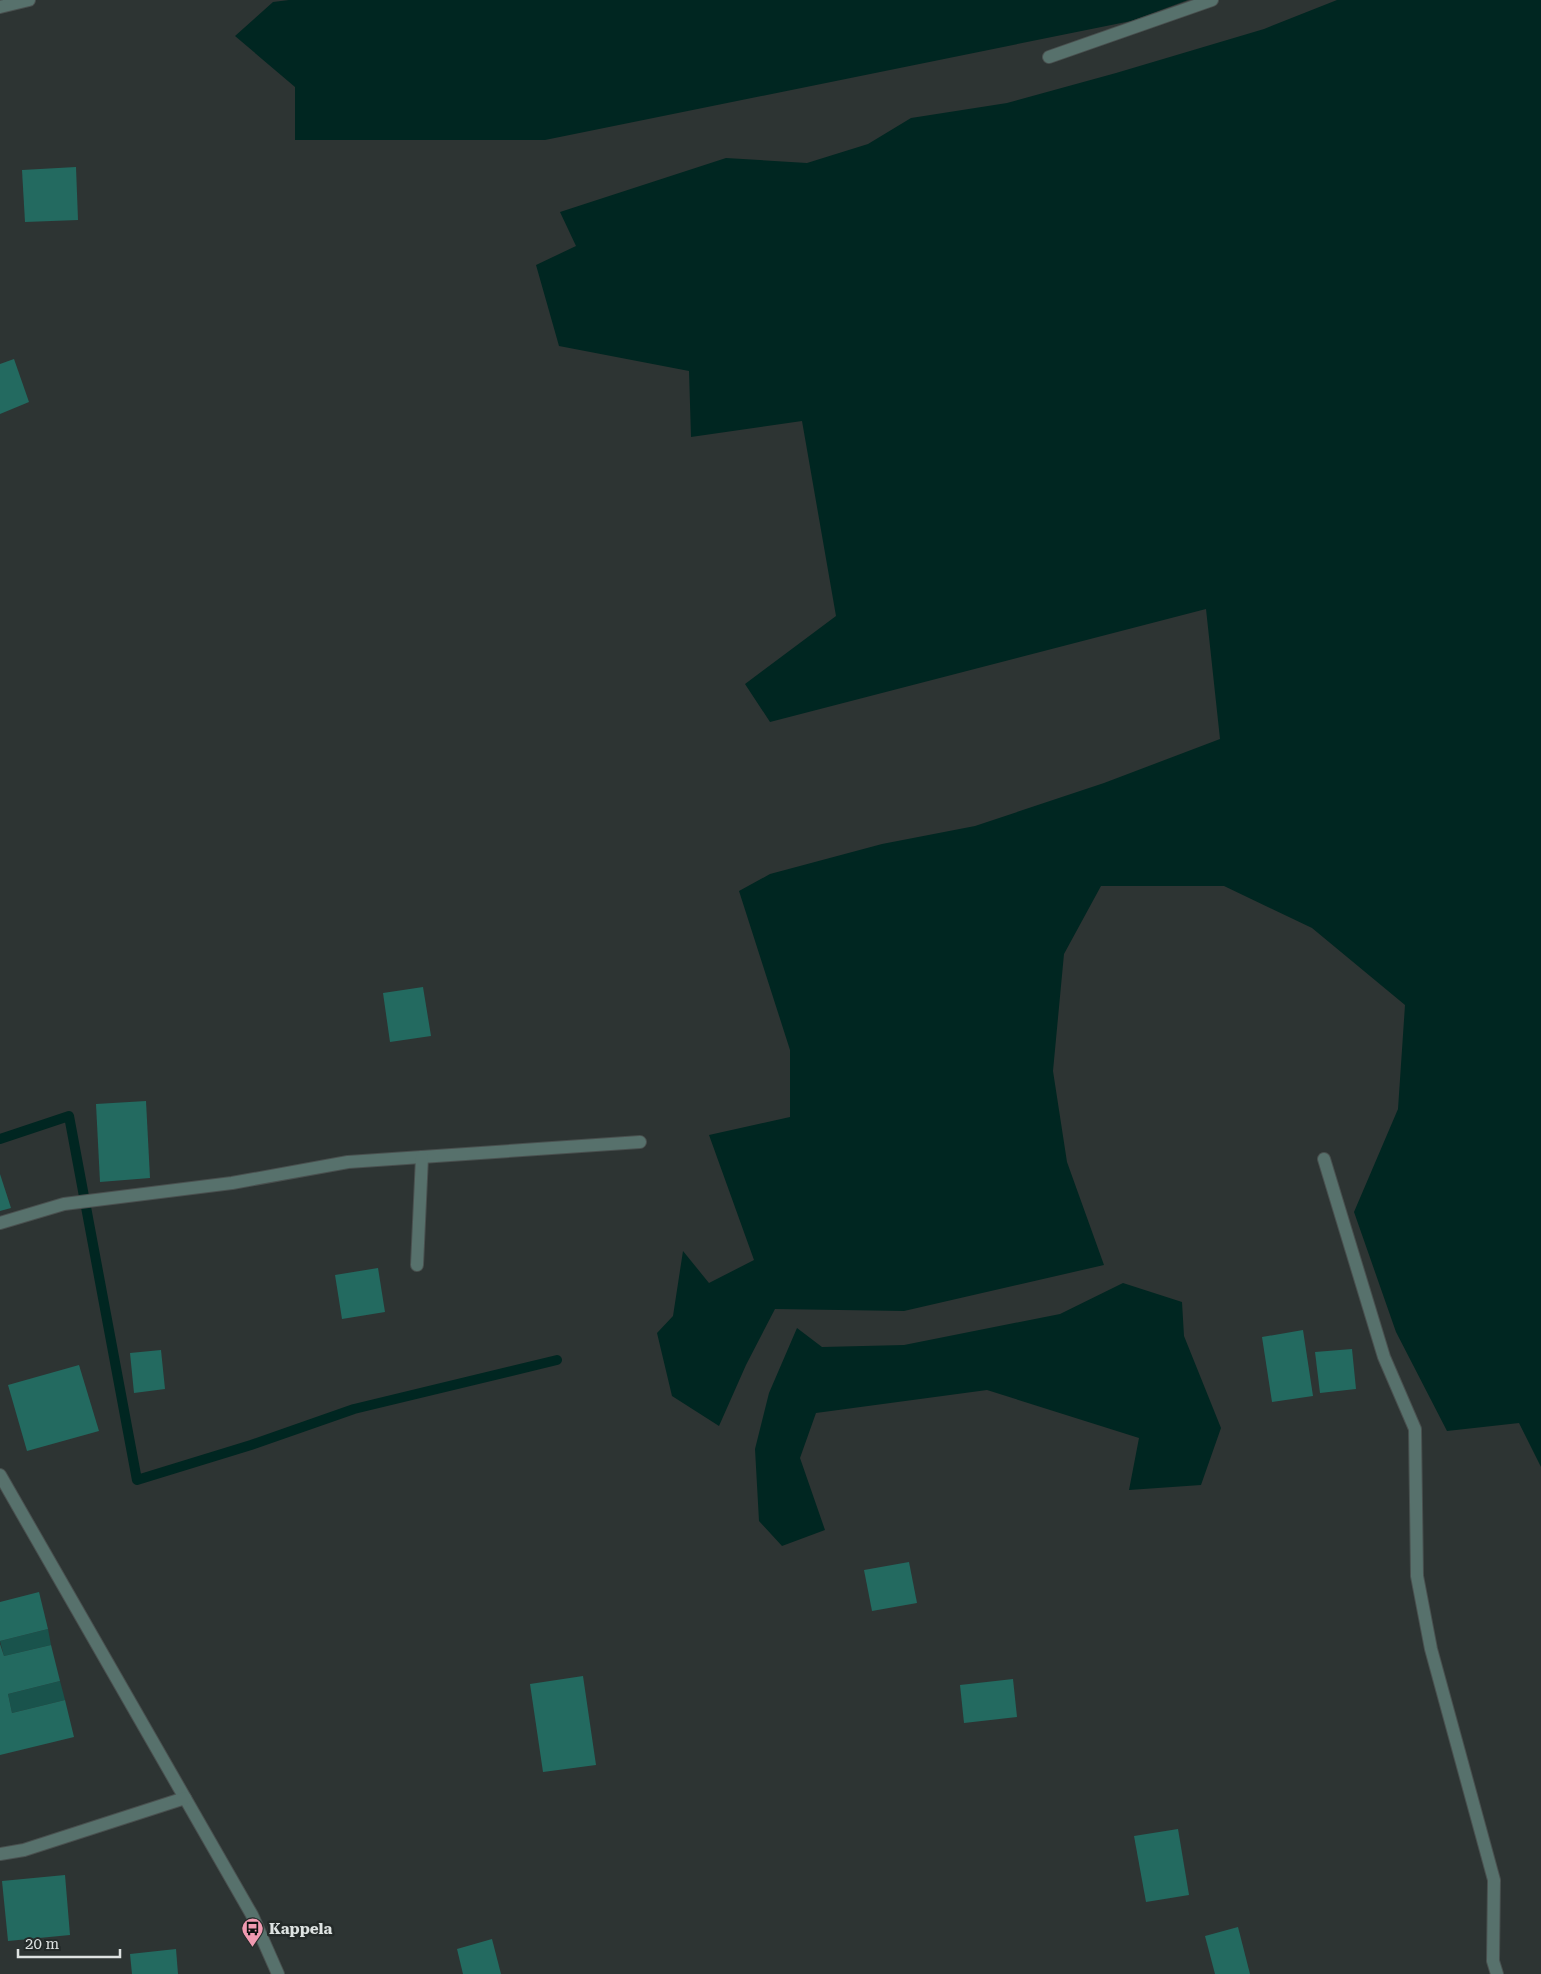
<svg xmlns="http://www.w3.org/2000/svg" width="1541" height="1974" viewBox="0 0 1541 1974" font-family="'Roboto Serif',serif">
<rect width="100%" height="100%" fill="#2d3433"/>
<g fill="#19534c">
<path d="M48,1629L51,1645L4,1656L0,1641Z"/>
<path d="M60,1681L65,1700L12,1713L8,1694Z"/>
</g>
<g fill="#002621">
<path d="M289,0H1188L1131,21L545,140H295V87L235,36L273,2Z"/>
<path d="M1337,0H1541V1467L1519,1423L1447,1431L1396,1332L1354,1212L1398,1109L1405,1005L1312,928L1224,886H1101L1064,954L1053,1071L1067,1162L1104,1265L904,1311L775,1309L746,1365L719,1426L672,1396L657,1333L673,1316L683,1251L709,1283L754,1260L709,1135L790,1117V1050L739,891L770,874L882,844L975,826L1104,783L1220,739L1206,609L770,722L745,684L836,616L802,421L691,437L689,371L559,346L536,265L576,246L560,212L726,158L807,163L868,144L911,118L1007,103L1116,73L1264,29Z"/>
<path d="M1123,1283L1182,1302L1184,1336L1221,1428L1201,1485L1129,1490L1139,1438L987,1390L816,1413L800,1458L825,1530L782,1546L759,1521L755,1449L769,1393L797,1328L822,1347L904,1345L1060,1314Z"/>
</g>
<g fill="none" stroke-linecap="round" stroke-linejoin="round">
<path stroke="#002621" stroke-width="10" d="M0,1139L69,1116L137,1480L251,1445L354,1409L557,1360"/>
</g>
<g fill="#236a60">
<path d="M76,167L78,220L25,222L22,170Z"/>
<path d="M14,359L29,402L0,414V364Z"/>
<path d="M423,987L431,1036L390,1042L383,993Z"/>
<path d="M146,1101L150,1178L100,1182L96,1104Z"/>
<path d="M0,1174L11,1208L0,1211Z"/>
<path d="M378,1268L385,1312L342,1319L335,1275Z"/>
<path d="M1303,1330L1313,1396L1272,1402L1262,1337Z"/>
<path d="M1352,1349L1356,1389L1320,1393L1315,1352Z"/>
<path d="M161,1350L165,1389L134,1393L130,1353Z"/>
<path d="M79,1365L99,1431L27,1451L8,1385Z"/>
<path d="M909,1562L917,1603L872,1611L864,1570Z"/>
<path d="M39,1592L48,1629L0,1641V1602Z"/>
<path d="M0,1644L4,1656L51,1645L60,1681L8,1694L12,1713L65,1700L74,1737L0,1755Z"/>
<path d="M583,1676L596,1765L543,1772L530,1684Z"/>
<path d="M1013,1679L1017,1717L964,1723L960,1685Z"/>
<path d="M1178,1829L1189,1895L1146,1902L1134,1836Z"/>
<path d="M65,1875L70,1935L8,1941L2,1881Z"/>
<path d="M1238,1927L1250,1974H1215L1205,1936Z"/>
<path d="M492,1939L501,1974H463L457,1949Z"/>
<path d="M176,1949L178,1974H132L130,1954Z"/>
</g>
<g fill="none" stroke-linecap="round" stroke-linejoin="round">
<defs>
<g id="street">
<path d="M0,7L29,0"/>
<path d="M1049,57L1212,0"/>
<path d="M1324,1159L1384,1357L1415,1429L1417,1576L1431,1649L1494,1880L1493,1961L1497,1974"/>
<path d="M0,1223L64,1204L232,1183L348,1162L640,1142"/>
<path d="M417,1265L422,1157"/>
<path d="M0,1475L252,1915L278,1974"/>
<path d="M0,1854L24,1850L185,1798"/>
</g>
</defs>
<use href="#street" stroke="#49504f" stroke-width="14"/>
<use href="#street" stroke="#57716c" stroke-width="12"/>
</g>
<defs>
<symbol id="bus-pin" viewBox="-11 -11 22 30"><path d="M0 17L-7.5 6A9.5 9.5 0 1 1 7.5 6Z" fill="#f19ab1" stroke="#242a29"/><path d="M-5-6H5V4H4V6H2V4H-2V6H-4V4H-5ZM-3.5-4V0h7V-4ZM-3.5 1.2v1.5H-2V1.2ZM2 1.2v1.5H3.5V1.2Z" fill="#111"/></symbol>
</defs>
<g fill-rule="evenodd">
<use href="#bus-pin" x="240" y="1916" width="25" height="34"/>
</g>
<g text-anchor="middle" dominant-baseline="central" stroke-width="5" stroke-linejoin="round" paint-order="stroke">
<g font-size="15" font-weight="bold" fill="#dee3e2" stroke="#242a29" text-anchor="start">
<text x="269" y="1929">Kappela</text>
</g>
</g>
<path d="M18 1949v8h102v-8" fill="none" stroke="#dee3e2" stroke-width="2.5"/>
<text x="25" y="1949" font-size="15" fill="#dee3e2" stroke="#242a29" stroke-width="4" paint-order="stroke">20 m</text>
</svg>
